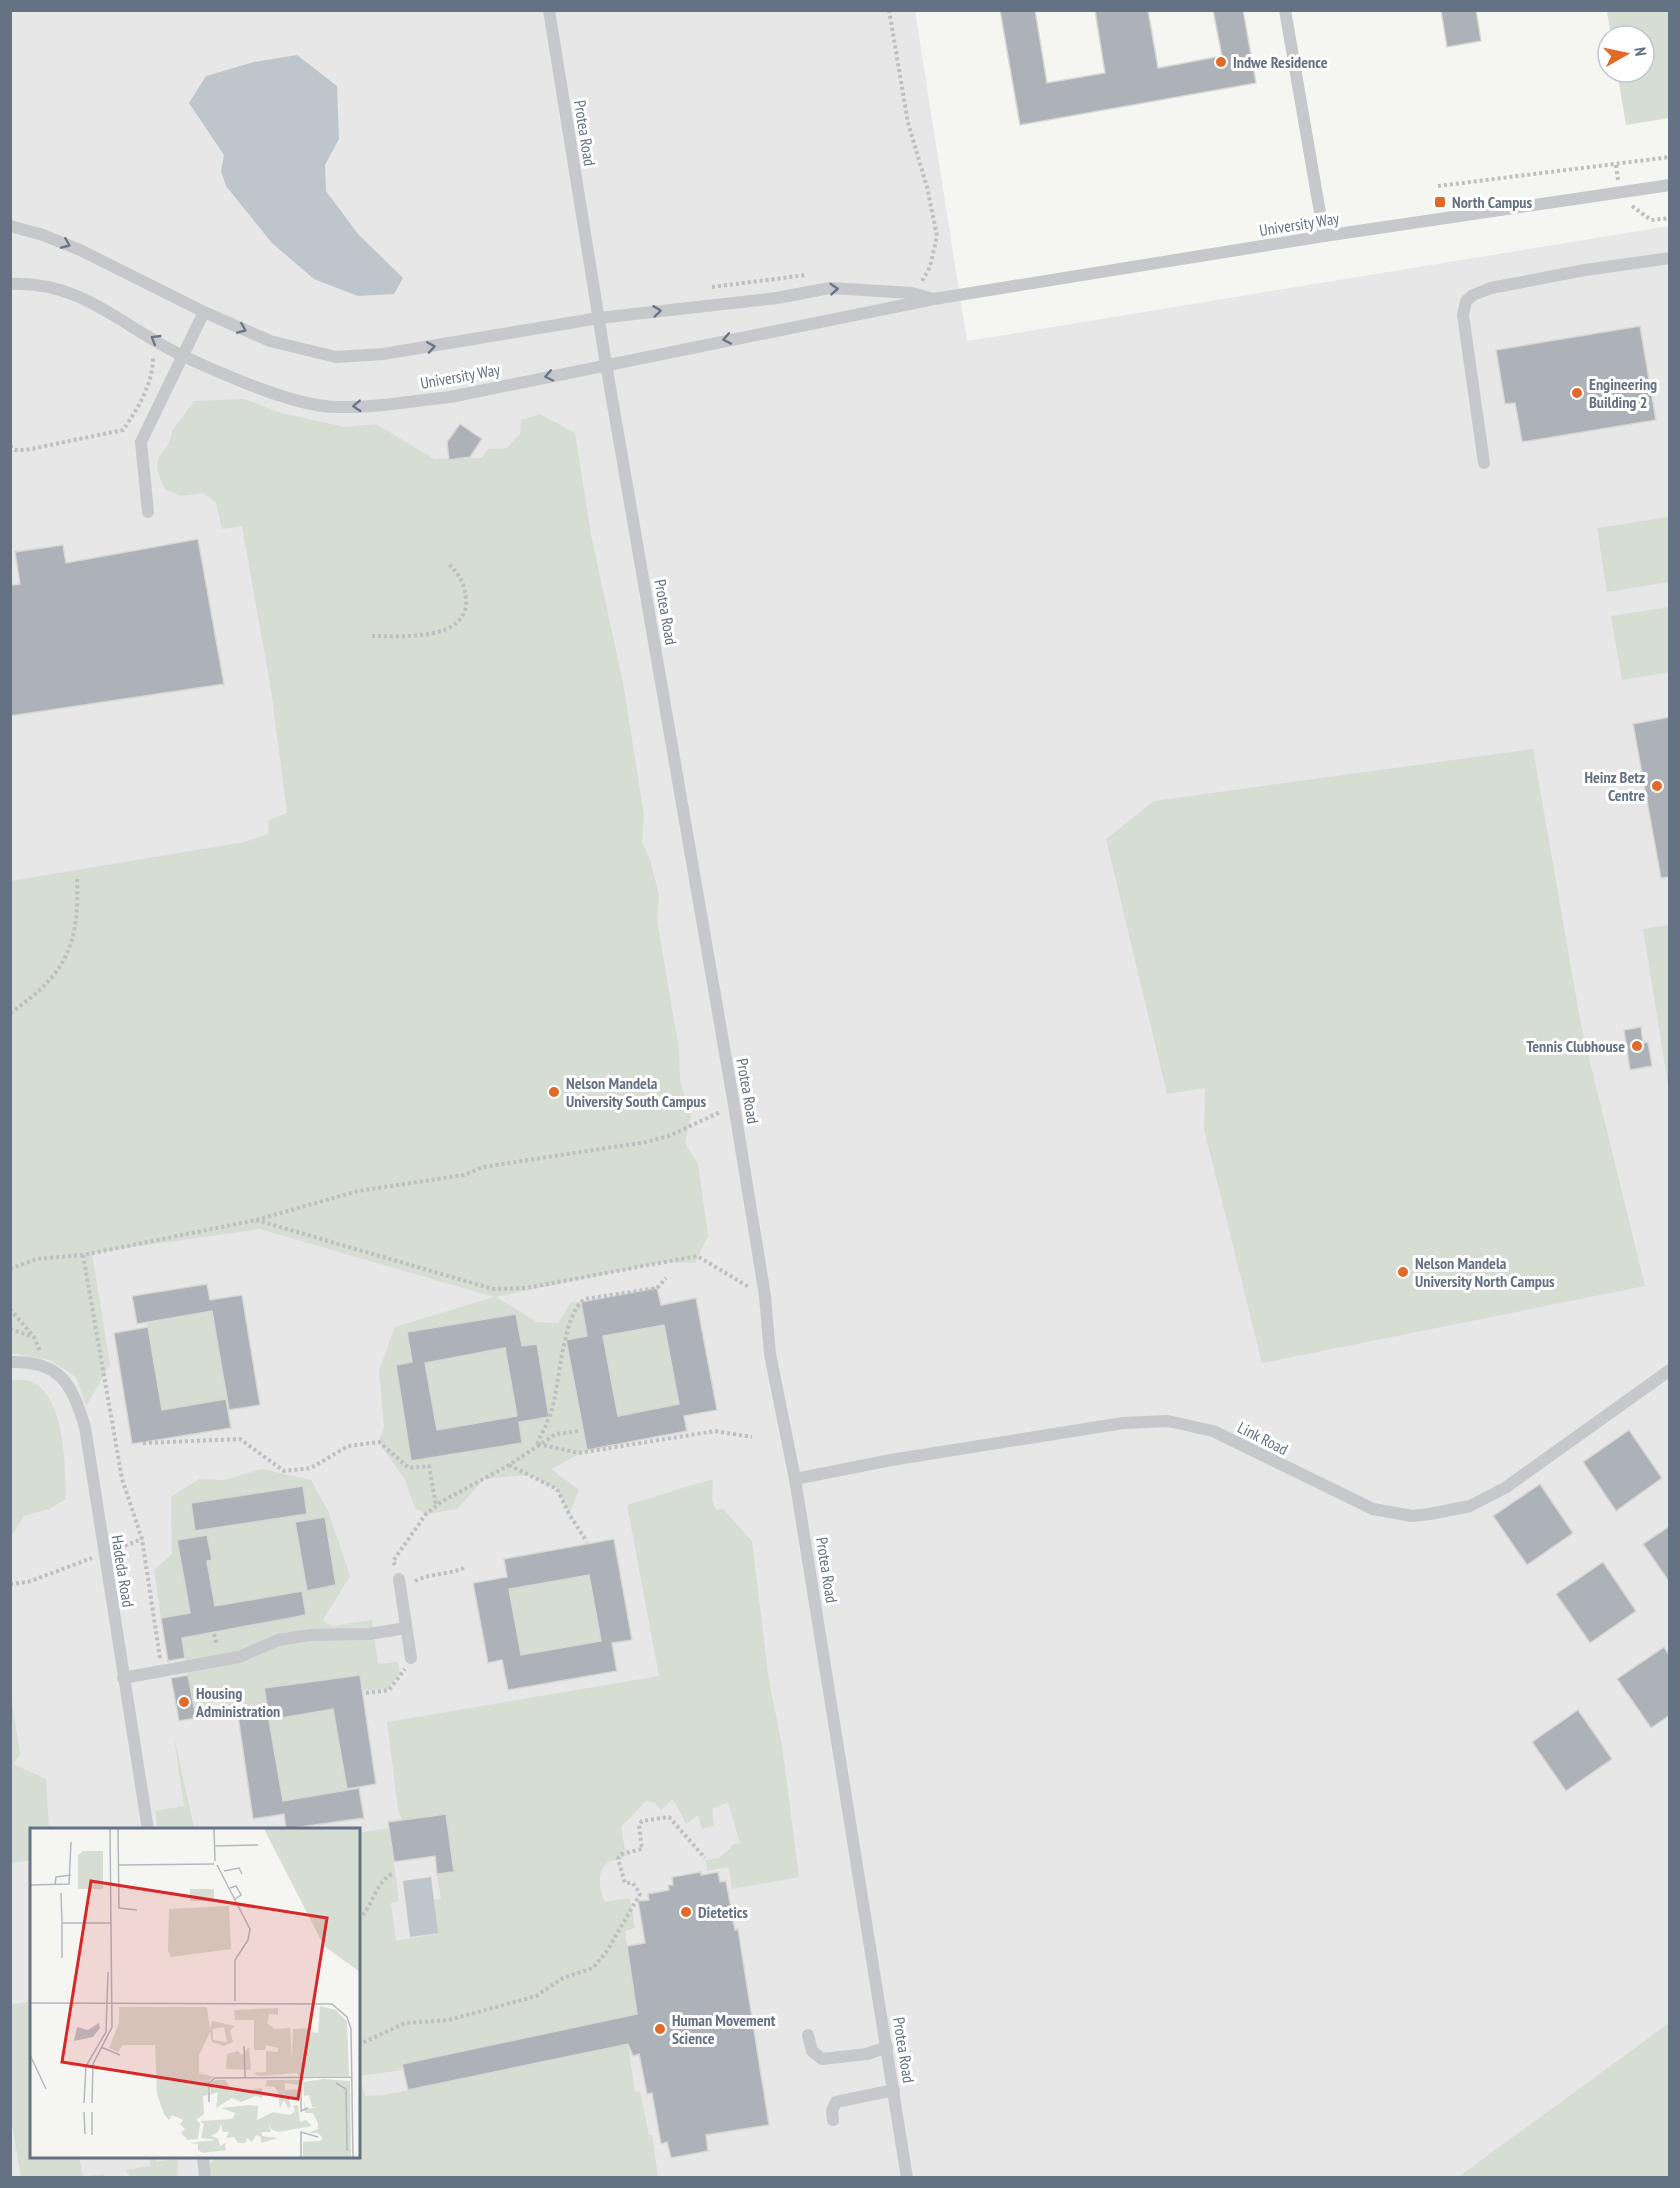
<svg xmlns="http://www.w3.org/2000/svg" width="1680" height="2188" viewBox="0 0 1680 2188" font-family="'PT Sans Narrow',sans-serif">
<rect width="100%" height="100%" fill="#f5f6f2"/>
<path fill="#e6e7e6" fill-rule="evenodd" d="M11,11H915L967,341L1669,226V2023L1458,2177L11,2178ZM32,1830H358V2156H32Z"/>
<g fill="#d6ddd3" fill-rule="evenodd">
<path d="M1607,11H1669V118L1626,125L1617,72H1644V36H1611Z"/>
<path d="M244,399L281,413L345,427L376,424L434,459L482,458L488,449L507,448L520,434L521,420L540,414L575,433L591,535L623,683L644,815L642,842L650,860L659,895L657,920L679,1050L680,1081L691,1116L685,1143L698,1164L708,1236L695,1263L664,1262L496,1297L537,1322L558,1323L571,1302H581L587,1336L566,1341L587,1450L551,1469L579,1490L569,1514L557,1489L529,1475L484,1479L457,1509L426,1514L415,1508L405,1480L379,1442L384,1426L379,1371L395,1327L494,1297L260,1229L92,1253L110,1365L86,1406L76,1377L50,1360L11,1353V881L245,842L268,834L269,820L287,813L271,690L242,526L222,529L216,503L204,493L181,496L165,489C145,451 170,457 172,431L194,401ZM516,1314L522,1346L537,1344L549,1417L519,1422L522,1443L412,1461L396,1365L412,1362L408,1332Z"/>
<path d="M1669,517V582L1607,592L1597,528Z"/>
<path d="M1669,607V672L1622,680L1611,616Z"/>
<path d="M1533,749L1581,1025L1645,1286L1262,1363L1204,1129L1205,1088L1167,1094L1106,839L1154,801Z"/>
<path d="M1669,925V1091L1643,929Z"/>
<path d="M212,1311L227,1399L162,1410L147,1323Z"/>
<path d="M664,1325L679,1404L618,1416L603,1336Z"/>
<path d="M505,1348L517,1416L437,1430L425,1363Z"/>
<path d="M11,1380C16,1380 25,1379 30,1381C66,1396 65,1467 66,1499L49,1509L24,1516L11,1536Z"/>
<path d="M262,1469L311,1480L328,1511L350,1576L323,1620L333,1626L372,1620L378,1664L398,1662L400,1674L388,1688L364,1691L359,1675L265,1688L267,1705L237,1709L238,1718L218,1699L196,1718L178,1615L161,1618L154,1570L172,1554L171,1497L199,1479L224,1480Z"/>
<path d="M713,1479L712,1500L716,1510L723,1509L752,1541L769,1681L782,1745L799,1877L732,1889L729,1867L707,1871L706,1860L719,1858L731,1848V1845L740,1843L728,1802L712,1809L714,1825L702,1829L698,1815L686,1824L673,1799L661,1810L655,1803L646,1801L621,1827L626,1856C620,1860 617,1859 611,1861C595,1867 599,1889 605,1902L630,1898L635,1928L625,1931L637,2014L402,2064L403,2070L359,2076V1833L389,1828L399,1901L391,1903L396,1941L438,1933L434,1900L441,1899L437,1874L454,1871L445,1814L402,1820L398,1809L387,1722L659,1676L627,1505Z"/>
<path d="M589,1575L601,1641L521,1655L509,1589Z"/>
<path d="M10,1690L20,1754L13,1764L46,1779L49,1829L32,1830L31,1860L11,1863Z"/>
<path d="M333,1709L347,1790L283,1801L269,1720Z"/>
<path d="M174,1737L192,1818L194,1829H158L155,1811L184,1806Z"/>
<path d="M31,1995L32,2156L79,2157L83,2177L104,2174V2177H21L11,2118V2004L27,2002Z"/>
<path d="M1669,2023V2177H1458Z"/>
<path d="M628,2044L635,2092L640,2091L649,2135H652L658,2177L211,2178L209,2165L216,2157L358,2156L359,2077L365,2096L384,2095Z"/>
<path d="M149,2157H155L156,2162L178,2158L177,2177H131L126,2170L150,2166Z"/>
</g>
<g fill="#bec6cb">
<path d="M297,55L337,86L339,139L325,165L326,191L358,234L403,278L394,294L358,296L314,279L272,243L226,186L221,171L224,155L189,103L206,76L254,62Z"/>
<path d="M431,1877L438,1933L410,1937L403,1881Z"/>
</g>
<g fill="#acb2b8" stroke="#d7d7d5" stroke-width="1.5" fill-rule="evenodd">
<path d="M1000,10H1035L1047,83L1105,73L1095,10H1148L1158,68L1222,56L1213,10H1243L1256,83L1020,125Z"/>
<path d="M1441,10H1476L1481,41L1447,47Z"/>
<path d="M1640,326L1656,420L1522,442L1515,403L1505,404L1496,350Z"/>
<path d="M460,424L482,439L470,457L449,460L447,442Z"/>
<path d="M198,539L224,684L10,716V585L20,584L15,552L63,545L66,563Z"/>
<path d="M1670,717V877L1661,878L1633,724Z"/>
<path d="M1641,1027L1643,1043L1648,1042L1652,1066L1630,1070L1624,1030Z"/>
<path d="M207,1284L210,1300L242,1295L260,1405L229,1410L212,1311L137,1324L132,1296Z"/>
<path d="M657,1288L661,1305L696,1298L717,1410L684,1416L687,1431L587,1450L566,1340L587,1336L581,1302ZM664,1325L679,1404L618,1416L603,1336Z"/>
<path d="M516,1314L522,1346L537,1344L549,1417L519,1422L522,1443L411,1461L396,1365L412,1362L407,1332ZM505,1348L517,1416L437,1430L425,1363Z"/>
<path d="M148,1327L162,1410L226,1399L231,1428L132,1444L114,1333Z"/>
<path d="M1629,1430L1662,1478L1616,1511L1583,1462Z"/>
<path d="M1540,1484L1573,1533L1527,1565L1493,1516Z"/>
<path d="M303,1486L307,1514L195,1531L191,1503Z"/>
<path d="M325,1517L336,1585L307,1591L295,1522Z"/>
<path d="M1670,1526V1583L1643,1544Z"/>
<path d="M207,1535L212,1560L207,1561L215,1606L302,1591L306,1615L182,1638L185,1658L168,1661L161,1618L190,1613L177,1540Z"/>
<path d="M614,1539L632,1640L612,1643L617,1671L508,1690L502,1660L488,1663L473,1583L507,1577L504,1559ZM589,1575L601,1641L521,1655L509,1589Z"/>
<path d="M1603,1562L1636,1611L1590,1643L1556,1594Z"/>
<path d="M1664,1647L1670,1656V1715L1651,1728L1617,1679Z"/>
<path d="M188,1675L196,1718L179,1721L171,1678Z"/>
<path d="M360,1675L376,1784L347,1789L333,1709L269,1720L283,1801L359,1788L364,1818L286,1829L284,1814L253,1819L237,1709L267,1705L264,1688Z"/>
<path d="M1578,1710L1612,1759L1566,1791L1532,1742Z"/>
<path d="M446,1814L454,1872L437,1874L435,1856L394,1862L388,1822Z"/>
<path d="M701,1872V1875L718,1872L720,1882L726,1881L735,1930L738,1929L769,2125L706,2135L708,2151L671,2158L667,2142L661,2144L652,2093L647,2094L639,2054L633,2056L628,2044L408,2090L402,2064L637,2014L627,1946L645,1943L638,1901L649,1900L648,1894L669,1890L668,1885H673L672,1877Z"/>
</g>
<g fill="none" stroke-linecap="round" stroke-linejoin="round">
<g stroke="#bdbfc1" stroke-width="4" stroke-dasharray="3 3" stroke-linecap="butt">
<path d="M889,10L908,123L927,187L937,236L930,267L922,281"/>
<path d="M1616,165L1618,180"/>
<path d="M1438,186L1670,157"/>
<path d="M1632,206L1651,220L1670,218"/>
<path d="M712,287L806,275"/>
<path d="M10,446L15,450H26L123,430C137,410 153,384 153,358"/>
<path d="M372,636C399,636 468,642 466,600C465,584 460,575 448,563"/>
<path d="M10,1013C67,974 80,944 77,876"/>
<path d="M256,1220L493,1289L526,1288L697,1256L749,1287"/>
<path d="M10,1269L36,1259L83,1255"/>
<path d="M10,1309L34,1337L40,1351"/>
<path d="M10,1329L33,1337"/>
<path d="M143,1443L240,1439L284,1471L311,1468L348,1446L379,1442L409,1468L429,1466L436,1505"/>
<path d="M537,1444C542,1432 549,1421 552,1409C560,1383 562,1314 585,1299L657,1288L666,1278"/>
<path d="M538,1444L579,1453L715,1431L752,1437"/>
<path d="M509,1465L557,1489L569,1514L587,1542"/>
<path d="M119,1548L142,1539"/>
<path d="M395,1565L393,1561L426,1514L441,1502L509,1465L556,1434L578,1431"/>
<path d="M415,1581C431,1573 447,1575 464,1568"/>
<path d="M10,1584L28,1582L92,1558"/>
<path d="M214,1634L217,1646"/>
<path d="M160,1658L142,1539L122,1479L83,1255L256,1220L358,1191L464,1175L483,1167L646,1142L669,1136L720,1112"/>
<path d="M366,1693L389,1690L405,1669"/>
<path d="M358,1919C374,1907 374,1883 392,1874"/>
<path d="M358,2045L405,2023L449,2020L536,1996L563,1978L593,1968L607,1951L640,1894L633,1883H625L618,1859L621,1854L642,1849L639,1825L642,1821L669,1817L705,1858"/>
</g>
<g stroke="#c6c8cc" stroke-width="12">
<path d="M549,10L606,364L734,1105L765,1296L770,1354L795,1479L907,2178"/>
<path d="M1285,10L1324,236"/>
<path d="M10,226L43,235L80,250L204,312L270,341L336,357L383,354L599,318L777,298L830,288L912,293L930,298"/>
<path d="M10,284C85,281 124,329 185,357C225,375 293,406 336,407C374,408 412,401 450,397L934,299L1324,236L1670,185"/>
<path d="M1484,463L1463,315L1466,301L1473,295L1491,288L1585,270L1670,258"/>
<path d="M148,512L141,442L204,312"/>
<path d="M10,1362C61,1360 72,1385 85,1427L148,1830"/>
<path d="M795,1479L891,1460L1123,1423L1168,1421L1213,1431L1373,1509L1412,1516L1430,1514L1470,1506L1505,1488L1670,1370"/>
<path d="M399,1579L411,1658"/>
<path d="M123,1678L239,1657L278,1640L310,1635L369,1634L406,1628"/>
<path d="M808,2035L812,2051L822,2059L867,2054L887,2047"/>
<path d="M833,2120L832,2111L836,2102L894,2090"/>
<path d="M203,2156L205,2178"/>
</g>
</g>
<defs><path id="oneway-chevron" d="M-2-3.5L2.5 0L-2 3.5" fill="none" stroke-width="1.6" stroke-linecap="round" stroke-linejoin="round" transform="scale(1.5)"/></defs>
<g stroke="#6a7687">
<use href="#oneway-chevron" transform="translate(66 244) rotate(23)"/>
<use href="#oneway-chevron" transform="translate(834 289) rotate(-4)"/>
<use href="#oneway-chevron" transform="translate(657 311) rotate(-7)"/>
<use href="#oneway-chevron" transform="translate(242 329) rotate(23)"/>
<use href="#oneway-chevron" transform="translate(155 339) rotate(-149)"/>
<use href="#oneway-chevron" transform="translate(727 339) rotate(169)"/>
<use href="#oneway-chevron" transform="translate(431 347) rotate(-9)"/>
<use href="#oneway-chevron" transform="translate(549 376) rotate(168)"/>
<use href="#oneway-chevron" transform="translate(357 406) rotate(177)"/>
</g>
<g fill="#e26926" stroke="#fff" stroke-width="2">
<circle cx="1221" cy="62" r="6"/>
<rect x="1434" y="196" width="12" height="12" rx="3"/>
<circle cx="1577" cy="393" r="6"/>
<circle cx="1657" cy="786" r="6"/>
<circle cx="1637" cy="1046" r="6"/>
<circle cx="554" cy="1092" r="6"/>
<circle cx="1403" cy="1272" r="6"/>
<circle cx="184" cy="1702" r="6"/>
<circle cx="686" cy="1912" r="6"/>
<circle cx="660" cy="2029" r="6"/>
</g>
<g text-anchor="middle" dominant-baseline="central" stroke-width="6" stroke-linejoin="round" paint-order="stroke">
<g font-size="16" font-weight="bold" fill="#657283" stroke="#fff" text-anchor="start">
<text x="1233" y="62">Indwe Residence</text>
<text x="1452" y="202">North Campus</text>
<text x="1589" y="384">Engineering<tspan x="1589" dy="18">Building 2</tspan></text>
<text x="1645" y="777" text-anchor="end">Heinz Betz<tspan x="1645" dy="18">Centre</tspan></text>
<text x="1625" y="1046" text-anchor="end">Tennis Clubhouse</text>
<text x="566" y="1083">Nelson Mandela<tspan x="566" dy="18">University South Campus</tspan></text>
<text x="1415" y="1263">Nelson Mandela<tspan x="1415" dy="18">University North Campus</tspan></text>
<text x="196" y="1693">Housing<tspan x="196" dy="18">Administration</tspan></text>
<text x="698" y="1912">Dietetics</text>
<text x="672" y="2020">Human Movement<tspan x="672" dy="18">Science</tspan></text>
</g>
<g font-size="16" fill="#657283" stroke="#fff">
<text transform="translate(585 133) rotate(81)">Protea Road</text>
<text transform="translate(1299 224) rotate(-9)">University Way</text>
<text transform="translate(460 376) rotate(-10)">University Way</text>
<text transform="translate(666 612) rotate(80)">Protea Road</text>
<text transform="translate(748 1091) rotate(80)">Protea Road</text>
<text transform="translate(1263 1438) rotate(27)">Link Road</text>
<text transform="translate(827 1570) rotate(81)">Protea Road</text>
<text transform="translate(123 1571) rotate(81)">Hadeda Road</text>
<text transform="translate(904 2050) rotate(81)">Protea Road</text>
</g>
</g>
<g transform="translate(30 1828)">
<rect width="330" height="330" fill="#f5f6f2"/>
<path d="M234,1H330V144L294,118ZM53,23H73V61H48V27ZM160,61H184V73H160ZM199,78L201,121L141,129L138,123L139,81ZM290,178L306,182L317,194L319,248H269L267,245L230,248L222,245L236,244V223L248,224V220L236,217L235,222H224V192H205L204,182L248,180V187L239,186L237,195L245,201L260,200L262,231L263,201L281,200V204L288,205ZM89,179H177L180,202L182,193L205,198L200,202L203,214L194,218L182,214L180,204L169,227V245L185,249L179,252L178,267L173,268L174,286L166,292L170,295L168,311L158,312L151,305L155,301L150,296L153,292L142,287L139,292L134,286L127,266L125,217H93L88,224L79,220L89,195ZM194,199L197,214L183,212V201ZM219,219L221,242L196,241L197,226L208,223L212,227ZM293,251L320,253L321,329H273V314L291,313L292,309L288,305H278L288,301V295L283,285H275L274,273L276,281L288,279H282L279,267L274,268L273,254ZM186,252H195L203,264L232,260V270L226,268L211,274L202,270L186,280L188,264L180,267L181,254ZM237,252H271L268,257L255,255V262L270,261V269H258L261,278L258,280L254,272L250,280L248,265L245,259L235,258ZM218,277L228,278L227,292L243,284L260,287L265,283L263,278L268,277L270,294L276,292L282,298L248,304L241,301L238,293L241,304H232V308L248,310L231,315V309L226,307L222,314L217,310L215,315H208L204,309L196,310L199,304H193L191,296L188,304L181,308L188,310L190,318L195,315L196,322L173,325L168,322V316L159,315L186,312L171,310L174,296L170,293L202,291L205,285L191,280Z" fill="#d6ddd3" fill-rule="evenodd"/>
<path d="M69,195L70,200L63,209L44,213L47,199L58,202Z" fill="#bec6cb"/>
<path fill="none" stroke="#b2b9bf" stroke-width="1.5" d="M88,1L89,80L107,82M184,1L185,33M184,18L228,17M89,37L184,36M187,37L220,101L218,112L205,132V173M194,43L209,40L212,46M0,57L39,56L41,14M25,57L26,49L41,47M200,60L206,58L211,67L205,71M31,65L32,95M32,130V95H80M0,175L302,176L317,189L321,201L323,329M214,218L215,249M71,219L90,227M0,227L16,261M271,249V283L278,280M306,255L316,261L317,323M179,274V255L185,250L322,249M54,275L56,238L76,204L78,144M62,275L63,236L82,199L80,1M54,284L55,306M62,284V307M330,294V323M271,329V304L288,309"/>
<path fill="#d62828" fill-opacity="0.15" stroke="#d62828" stroke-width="3" d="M61,53L297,90L268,271L32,234Z"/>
<rect width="330" height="330" fill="none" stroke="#657283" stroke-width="3"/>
</g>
<rect width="1680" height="2188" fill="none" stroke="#657283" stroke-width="24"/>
<g transform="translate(1626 54) rotate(81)"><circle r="28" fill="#ffffff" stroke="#c1c7cd" stroke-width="1.5"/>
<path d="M0-4.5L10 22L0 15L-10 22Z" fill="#e26926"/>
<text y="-9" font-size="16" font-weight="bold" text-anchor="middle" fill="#657283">N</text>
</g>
</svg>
